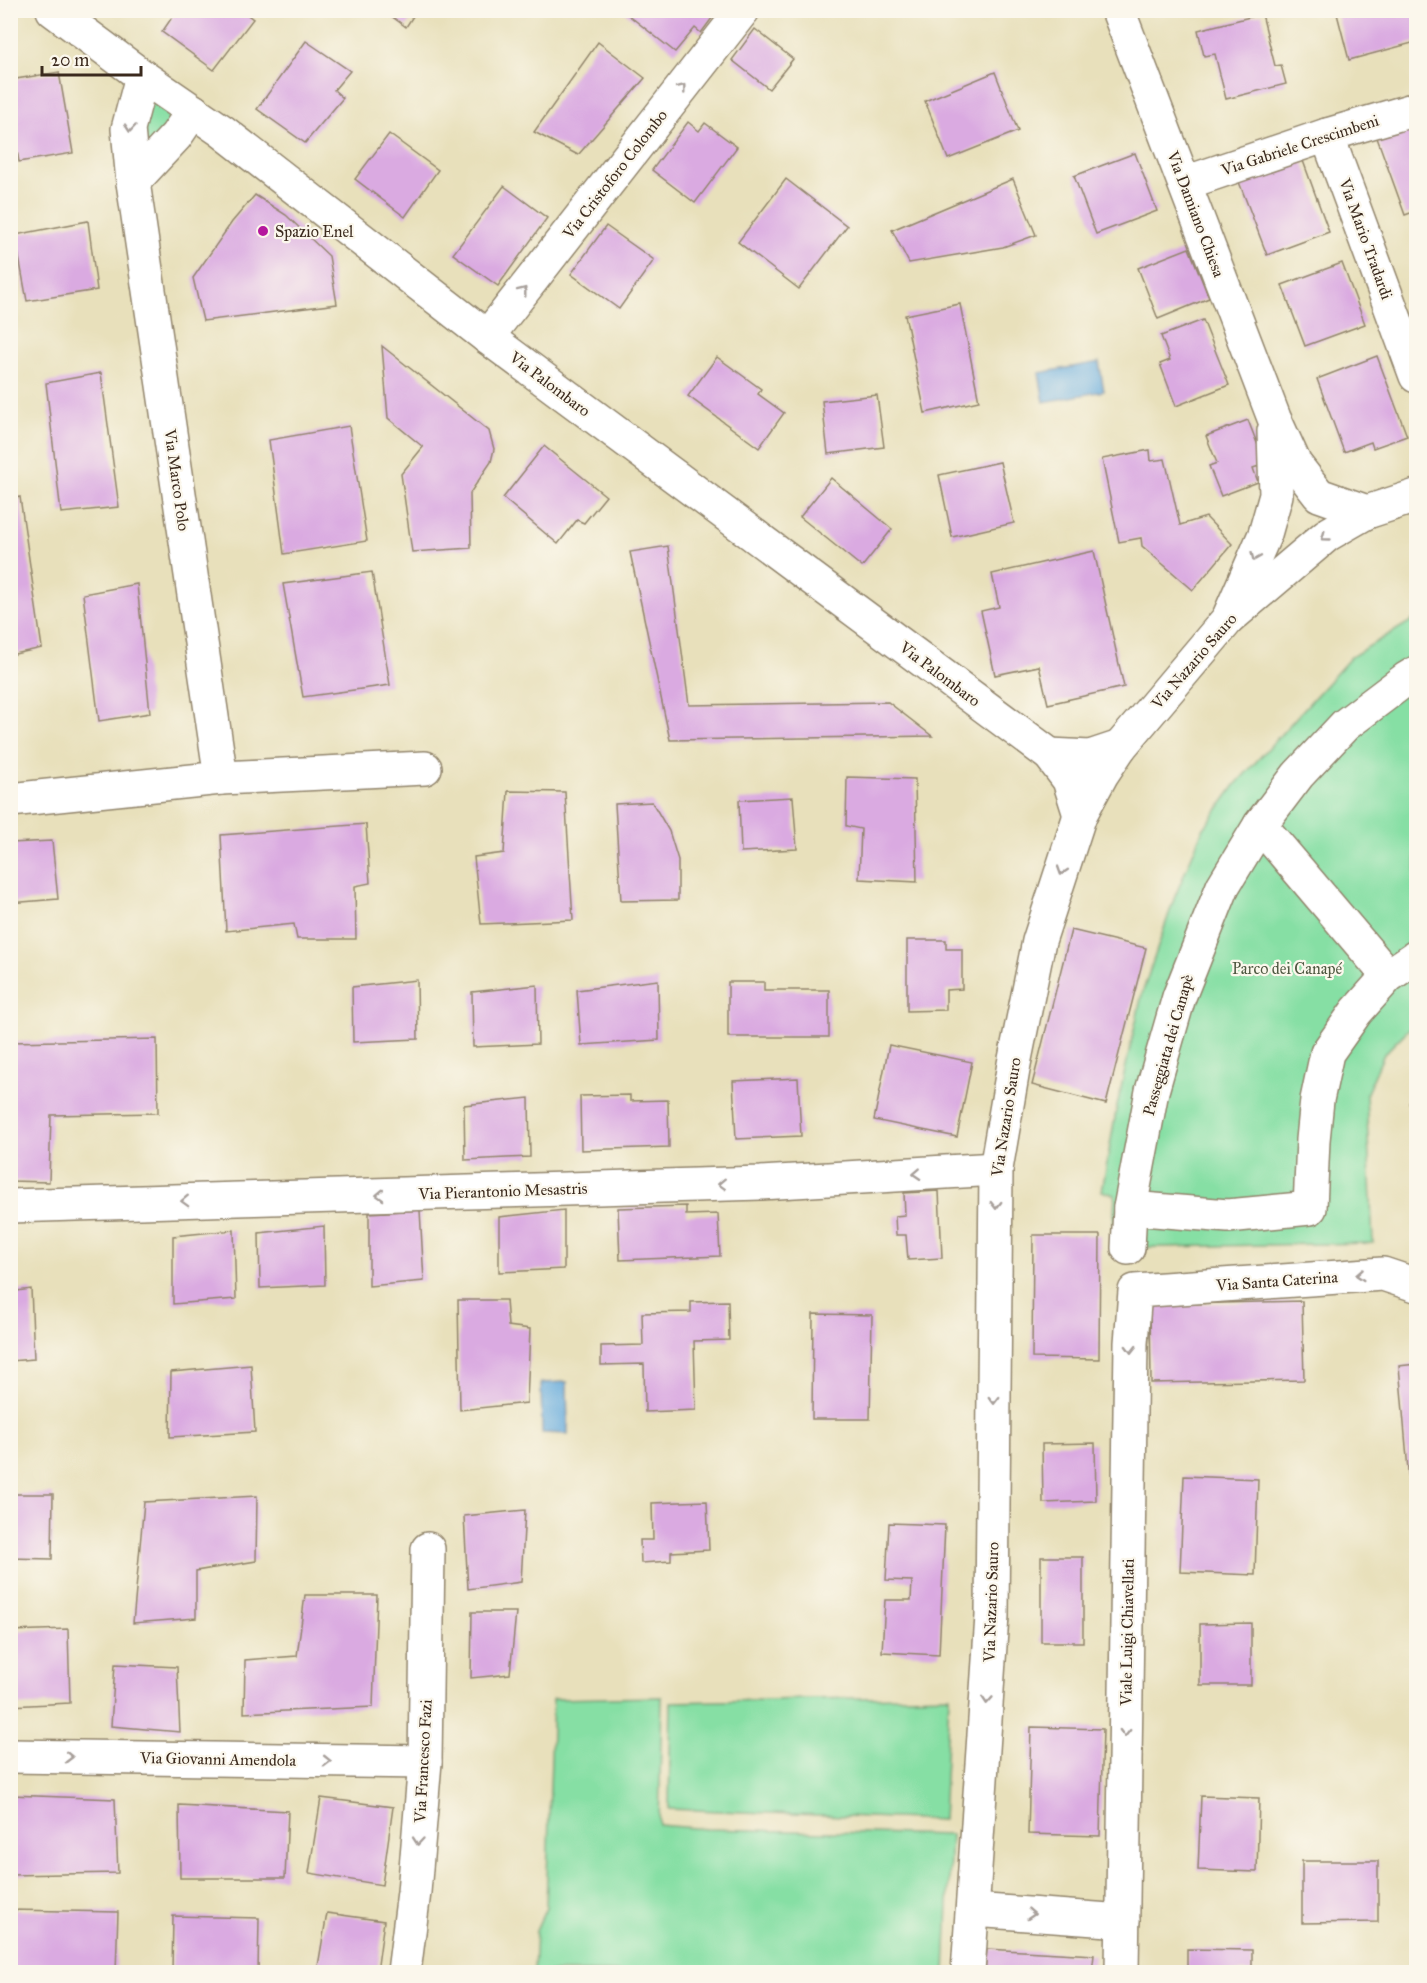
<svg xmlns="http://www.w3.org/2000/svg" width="1427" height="1983" viewBox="0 0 1427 1983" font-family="'IM FELL Great Primer',serif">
<rect width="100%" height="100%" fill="#fbf7ec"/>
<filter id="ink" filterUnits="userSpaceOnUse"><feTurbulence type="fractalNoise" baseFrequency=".0167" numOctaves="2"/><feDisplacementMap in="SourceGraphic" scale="12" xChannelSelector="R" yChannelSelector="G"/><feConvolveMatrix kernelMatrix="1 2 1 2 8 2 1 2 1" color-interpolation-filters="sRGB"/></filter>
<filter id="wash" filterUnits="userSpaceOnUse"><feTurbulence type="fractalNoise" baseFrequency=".008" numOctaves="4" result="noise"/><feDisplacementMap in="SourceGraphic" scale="24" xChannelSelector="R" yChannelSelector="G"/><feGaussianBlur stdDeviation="1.35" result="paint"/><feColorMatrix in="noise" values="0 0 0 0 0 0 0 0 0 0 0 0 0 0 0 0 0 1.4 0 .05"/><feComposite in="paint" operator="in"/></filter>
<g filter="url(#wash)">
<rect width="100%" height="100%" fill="#e8e0bb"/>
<g fill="#86dfa4" stroke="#608461" stroke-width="1.5">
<path d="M149,91L182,114L140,163Z"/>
<path d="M1416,618V1022L1384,1054L1366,1095L1373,1243L1112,1248L1115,1195L1102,1191L1117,1106L1142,994L1174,899L1202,831L1236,784L1351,657Z"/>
<path d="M949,1696L943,1820L669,1809L671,1702Z"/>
<path d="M662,1697L659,1825L707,1829L951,1835L945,1972H534L536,1930L546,1908L553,1699Z"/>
</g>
<g fill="#66abdc" stroke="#506a7d" stroke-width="1.5">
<path d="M1099,362L1104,391L1044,402L1039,373Z"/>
<path d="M567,1382L568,1434L542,1433L541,1383Z"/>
</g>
<g id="blocks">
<g fill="#daaae1">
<path d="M177,10H241L253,19L214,70L162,32Z"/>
<path d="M383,10H417L406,27Z"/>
<path d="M622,10H718L701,33L695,28L675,52Z"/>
<path d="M1336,10H1416V42L1349,60Z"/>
<path d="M1262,14L1275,66L1281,65L1286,84L1226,99L1215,54L1204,56L1198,30Z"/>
<path d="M755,29L793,59L769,89L732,60Z"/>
<path d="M306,41L350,71L334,90L343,98L305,143L257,109Z"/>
<path d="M598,42L645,78L578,155L534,132Z"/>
<path d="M59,72L73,153L19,162L10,110V80Z"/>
<path d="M995,72L1018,131L948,159L925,101Z"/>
<path d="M1416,120V211L1405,215L1376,135Z"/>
<path d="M688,122L699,131L705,123L737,147L695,203L652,170Z"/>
<path d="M389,134L438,170L405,217L355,179Z"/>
<path d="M1135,153L1157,211L1096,234L1074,176Z"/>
<path d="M1302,158L1329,232L1267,255L1239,182Z"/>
<path d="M786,179L847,226L799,289L738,242Z"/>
<path d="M1013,179L1036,235L1003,247L909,263L892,230Z"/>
<path d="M504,186L547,218L498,286L453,254Z"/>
<path d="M255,195L286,215L329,256L337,304L203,321L193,278L232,222Z"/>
<path d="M88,221L97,290L27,301L15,235Z"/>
<path d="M606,226L654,260L619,309L571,274Z"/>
<path d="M1189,248L1209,298L1158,319L1138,268Z"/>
<path d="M1342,263L1365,324L1305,346L1282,285Z"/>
<path d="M960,304L979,401L925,413L905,315Z"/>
<path d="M1203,320L1229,385L1176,406L1160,364L1170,360L1161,336Z"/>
<path d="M382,346L489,431L494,449L491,462L470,493L471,548L412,552L401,474L423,447L388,418Z"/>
<path d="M1377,356L1407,436L1373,448L1371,442L1344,452L1317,379Z"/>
<path d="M717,357L761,389L758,394L784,413L759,448L688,396Z"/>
<path d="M101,373L119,507L61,513L46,383Z"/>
<path d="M877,395L884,447L828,454L822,401Z"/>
<path d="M1248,420L1265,464L1253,468L1258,482L1221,496L1209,466L1217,463L1206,436Z"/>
<path d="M349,426L367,541L284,554L269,440Z"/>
<path d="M544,446L606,496L584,523L577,520L558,544L503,498Z"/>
<path d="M1150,450L1151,461L1165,459L1180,525L1206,517L1232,544L1193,590L1142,546L1141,538L1119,542L1102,459Z"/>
<path d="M1000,462L1014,523L952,537L939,475Z"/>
<path d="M831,478L892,529L862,567L800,517Z"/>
<path d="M20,497L42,648L10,655V499Z"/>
<path d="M668,546L689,705L888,702L932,736L670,740L630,552Z"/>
<path d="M1094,551L1124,687L1048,704L1039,666L995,675L981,611L999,607L992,574Z"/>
<path d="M372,572L390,685L303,697L283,584Z"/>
<path d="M137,584L150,713L99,721L83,594Z"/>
<path d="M847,777L915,779L917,882L859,879L861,829L846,826Z"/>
<path d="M508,791L565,792L573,920L481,924L474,857L504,853Z"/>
<path d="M793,797L797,849L741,852L739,800Z"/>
<path d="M652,802L669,831L678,860V900L621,901L615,804Z"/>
<path d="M366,824L370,883L355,886L356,939H297L294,924L226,931L221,835Z"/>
<path d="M52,841L58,899L10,903V843Z"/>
<path d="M1071,930L1146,948L1106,1104L1032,1085Z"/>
<path d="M907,940H946V949H962V989L946,990V1010L907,1011Z"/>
<path d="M417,980L418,1039L353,1042L352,987Z"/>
<path d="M658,980L659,1040L581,1045L577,990Z"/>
<path d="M728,982H764V990H829V1037H728Z"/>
<path d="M537,985L538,1044L473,1047L472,992Z"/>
<path d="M157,1039L158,1113L51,1115L49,1182L10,1181V1042Z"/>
<path d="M889,1045L972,1062L957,1137L874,1120Z"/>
<path d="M798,1078L801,1136L736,1139L733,1081Z"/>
<path d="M1416,1086V1128L1409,1103Z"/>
<path d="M630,1095V1101L668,1100L669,1147L581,1150L580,1096Z"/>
<path d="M529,1098L530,1157L465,1160L464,1105Z"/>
<path d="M939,1191L942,1258L908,1260L906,1235H896L895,1216L905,1215L904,1193Z"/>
<path d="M686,1206V1215L718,1214L720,1256L620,1260L618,1208Z"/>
<path d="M420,1210L424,1281L369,1286V1213Z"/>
<path d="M564,1210V1269L499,1272V1217Z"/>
<path d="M324,1226L325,1285L260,1288L259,1233Z"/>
<path d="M234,1230L236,1299L173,1304V1236Z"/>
<path d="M1033,1235H1100L1099,1359L1032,1358Z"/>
<path d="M31,1289L34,1359L10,1361V1292Z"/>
<path d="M458,1300H506L508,1326L530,1329L527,1403L460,1410Z"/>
<path d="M728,1301L729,1340L694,1341L696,1410L645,1412L644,1364L601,1365V1346L643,1345L642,1313L691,1312V1302Z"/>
<path d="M1302,1301L1304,1380L1151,1383L1150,1305Z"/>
<path d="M813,1314L872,1315L870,1419H812Z"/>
<path d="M1416,1364V1551H1415L1399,1366Z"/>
<path d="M251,1365L255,1432L170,1437L171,1372Z"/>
<path d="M1095,1443L1096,1501L1043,1503L1042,1444Z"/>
<path d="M1184,1476L1258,1479L1255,1575L1180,1572Z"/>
<path d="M10,1494H53L52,1559L10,1558Z"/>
<path d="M257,1496L256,1561L196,1571V1618L133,1623L144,1502Z"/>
<path d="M707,1501L709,1550L671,1552V1561L641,1563L640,1540H653L652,1503Z"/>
<path d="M525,1510L521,1582L468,1589L464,1516Z"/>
<path d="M889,1523L945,1525L939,1655L882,1652L885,1600H911L912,1581L886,1580Z"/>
<rect x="1041" y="1557" width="42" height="85"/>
<path d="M305,1595H377L373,1707L244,1713L245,1660L297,1656Z"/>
<path d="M472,1612H516L510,1674L471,1678Z"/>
<path d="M1251,1623V1685H1200V1624Z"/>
<path d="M68,1629L70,1703L10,1706V1631Z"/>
<path d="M115,1664L177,1667L180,1732L111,1726Z"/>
<path d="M1031,1727L1103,1729L1100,1836L1028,1834Z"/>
<path d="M10,1795L115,1799L118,1873L10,1875Z"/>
<path d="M1201,1796L1259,1798L1257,1872L1198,1870Z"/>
<path d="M321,1798L393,1807L382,1885L309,1873Z"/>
<path d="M179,1805L288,1811L285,1878H180Z"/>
<path d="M1302,1861H1378V1922L1302,1923Z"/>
<path d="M10,1910L118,1912L116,1972H10Z"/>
<path d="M327,1913L384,1921L377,1972H317Z"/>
<path d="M173,1916L259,1918L258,1972H172Z"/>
<path d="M987,1949L1094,1955L1092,1972H985Z"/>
<path d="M1187,1949L1252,1950V1972H1187Z"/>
</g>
</g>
</g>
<g filter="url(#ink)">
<use href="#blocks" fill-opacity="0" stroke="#92856c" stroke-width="1.5"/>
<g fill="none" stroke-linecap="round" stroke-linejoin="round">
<defs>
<g id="minor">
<path d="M53,10L142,76L222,131L487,337L1050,755L1069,780L1080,815"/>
<path d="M1118,10L1274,418L1295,464L1319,495L1367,512"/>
<path d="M1327,135L1416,376"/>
<path d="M133,182L176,136L193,111"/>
<path d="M1185,183L1327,135L1416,109"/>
<path d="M487,337L743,10"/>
<path d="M1228,619L1265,534L1276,495L1274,431"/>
<path d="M1050,755L1090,757L1120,747"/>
<path d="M221,778L425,768"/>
<path d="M10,800L221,778L133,182L128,129L142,76"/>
<path d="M1260,825L1388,976"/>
<path d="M10,1206L761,1183L996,1169"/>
<path d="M1130,1208L1228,1216L1310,1208L1313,1140L1317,1100L1327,1053L1356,1012L1388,976L1416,957"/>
<path d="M1128,1248L1130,1208L1152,1091L1179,997L1223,886L1260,825L1298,775L1345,725L1406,679L1416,673"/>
<path d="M10,1756L425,1762"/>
<path d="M973,1910L1123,1921"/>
<path d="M404,1972L414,1892L425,1762L428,1549"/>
<path d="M1122,1972L1131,1343L1135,1291L1383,1274L1416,1285"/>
</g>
<path id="major" d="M968,1972L992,1616L996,1169L1014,1064L1039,941L1080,815L1102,774L1120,747L1228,619L1327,535L1367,512L1416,496"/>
</defs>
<use href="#minor" stroke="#92856c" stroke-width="36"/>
<use href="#major" stroke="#92856c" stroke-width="36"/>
<use href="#minor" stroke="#fff" stroke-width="33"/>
<use href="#major" stroke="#fff" stroke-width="33"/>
</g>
<defs><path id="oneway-chevron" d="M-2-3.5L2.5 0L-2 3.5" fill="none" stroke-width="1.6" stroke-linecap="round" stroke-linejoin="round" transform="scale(1.5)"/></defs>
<g stroke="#a79f9a">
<use href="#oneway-chevron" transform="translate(682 88) rotate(-52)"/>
<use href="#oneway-chevron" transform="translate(130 128) rotate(95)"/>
<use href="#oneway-chevron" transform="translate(523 291) rotate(-52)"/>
<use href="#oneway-chevron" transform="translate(1325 537) rotate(144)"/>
<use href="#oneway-chevron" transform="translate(1255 557) rotate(113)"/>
<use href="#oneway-chevron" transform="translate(1062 871) rotate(108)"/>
<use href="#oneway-chevron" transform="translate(917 1174) rotate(177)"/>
<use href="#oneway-chevron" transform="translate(722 1184) rotate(178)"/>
<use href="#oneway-chevron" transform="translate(380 1195) rotate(178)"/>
<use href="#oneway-chevron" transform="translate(185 1201) rotate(178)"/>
<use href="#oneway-chevron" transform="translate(996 1205) rotate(90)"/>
<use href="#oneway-chevron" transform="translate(1360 1275) rotate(176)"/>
<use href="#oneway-chevron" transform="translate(1131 1349) rotate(91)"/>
<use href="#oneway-chevron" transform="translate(994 1400) rotate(90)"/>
<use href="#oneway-chevron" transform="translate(987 1700) rotate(94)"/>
<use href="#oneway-chevron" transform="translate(1125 1733) rotate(91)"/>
<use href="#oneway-chevron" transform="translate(69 1757) rotate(1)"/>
<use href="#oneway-chevron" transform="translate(327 1761) rotate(1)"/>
<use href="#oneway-chevron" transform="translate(418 1841) rotate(95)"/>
<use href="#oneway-chevron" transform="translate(1031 1914) rotate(4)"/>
</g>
</g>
<circle fill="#b5179e" stroke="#fbf7ec" stroke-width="2" cx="263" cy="231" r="6"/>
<g text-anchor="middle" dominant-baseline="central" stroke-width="4.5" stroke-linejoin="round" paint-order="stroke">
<g font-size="16" fill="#3b2a1e" stroke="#fbf7ec">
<text transform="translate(1300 145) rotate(-18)">Via Gabriele Crescimbeni</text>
<text transform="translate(615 174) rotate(-52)">Via Cristoforo Colombo</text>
<text transform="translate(1196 214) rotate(69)">Via Damiano Chiesa</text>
<text transform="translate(1366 239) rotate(70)">Via Mario Tradardi</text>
<text transform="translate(550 384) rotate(37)">Via Palombaro</text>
<text transform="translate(177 480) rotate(82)">Via Marco Polo</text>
<text transform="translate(1194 661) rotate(-49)">Via Nazario Sauro</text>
<text transform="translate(940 674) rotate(37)">Via Palombaro</text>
<text transform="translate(1168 1045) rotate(-74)">Passeggiata dei Canapè</text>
<text transform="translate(1006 1117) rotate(-81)">Via Nazario Sauro</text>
<text transform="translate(503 1191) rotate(-2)">Via Pierantonio Mesastris</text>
<text transform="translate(1277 1281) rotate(-4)">Via Santa Caterina</text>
<text transform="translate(991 1602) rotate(-88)">Via Nazario Sauro</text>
<text transform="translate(1127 1632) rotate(-89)">Viale Luigi Chiavellati</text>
<text transform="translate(218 1759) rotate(1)">Via Giovanni Amendola</text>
<text transform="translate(423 1761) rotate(-87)">Via Francesco Fazi</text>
</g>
<g font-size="16" fill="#3b2a1e" stroke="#fbf7ec" text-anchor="start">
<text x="275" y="231">Spazio Enel</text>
</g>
<g font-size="16" fill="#4e5740" stroke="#fbf7ec">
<text x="1287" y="968">Parco dei Canapé</text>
</g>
</g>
<rect width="1427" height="1983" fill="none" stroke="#fbf7ec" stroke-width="36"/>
<path d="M42 66v9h99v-9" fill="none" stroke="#3b2a1e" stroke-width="3"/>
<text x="51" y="66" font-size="18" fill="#3b2a1e" stroke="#fbf7ec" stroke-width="4.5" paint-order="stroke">20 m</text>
</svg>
